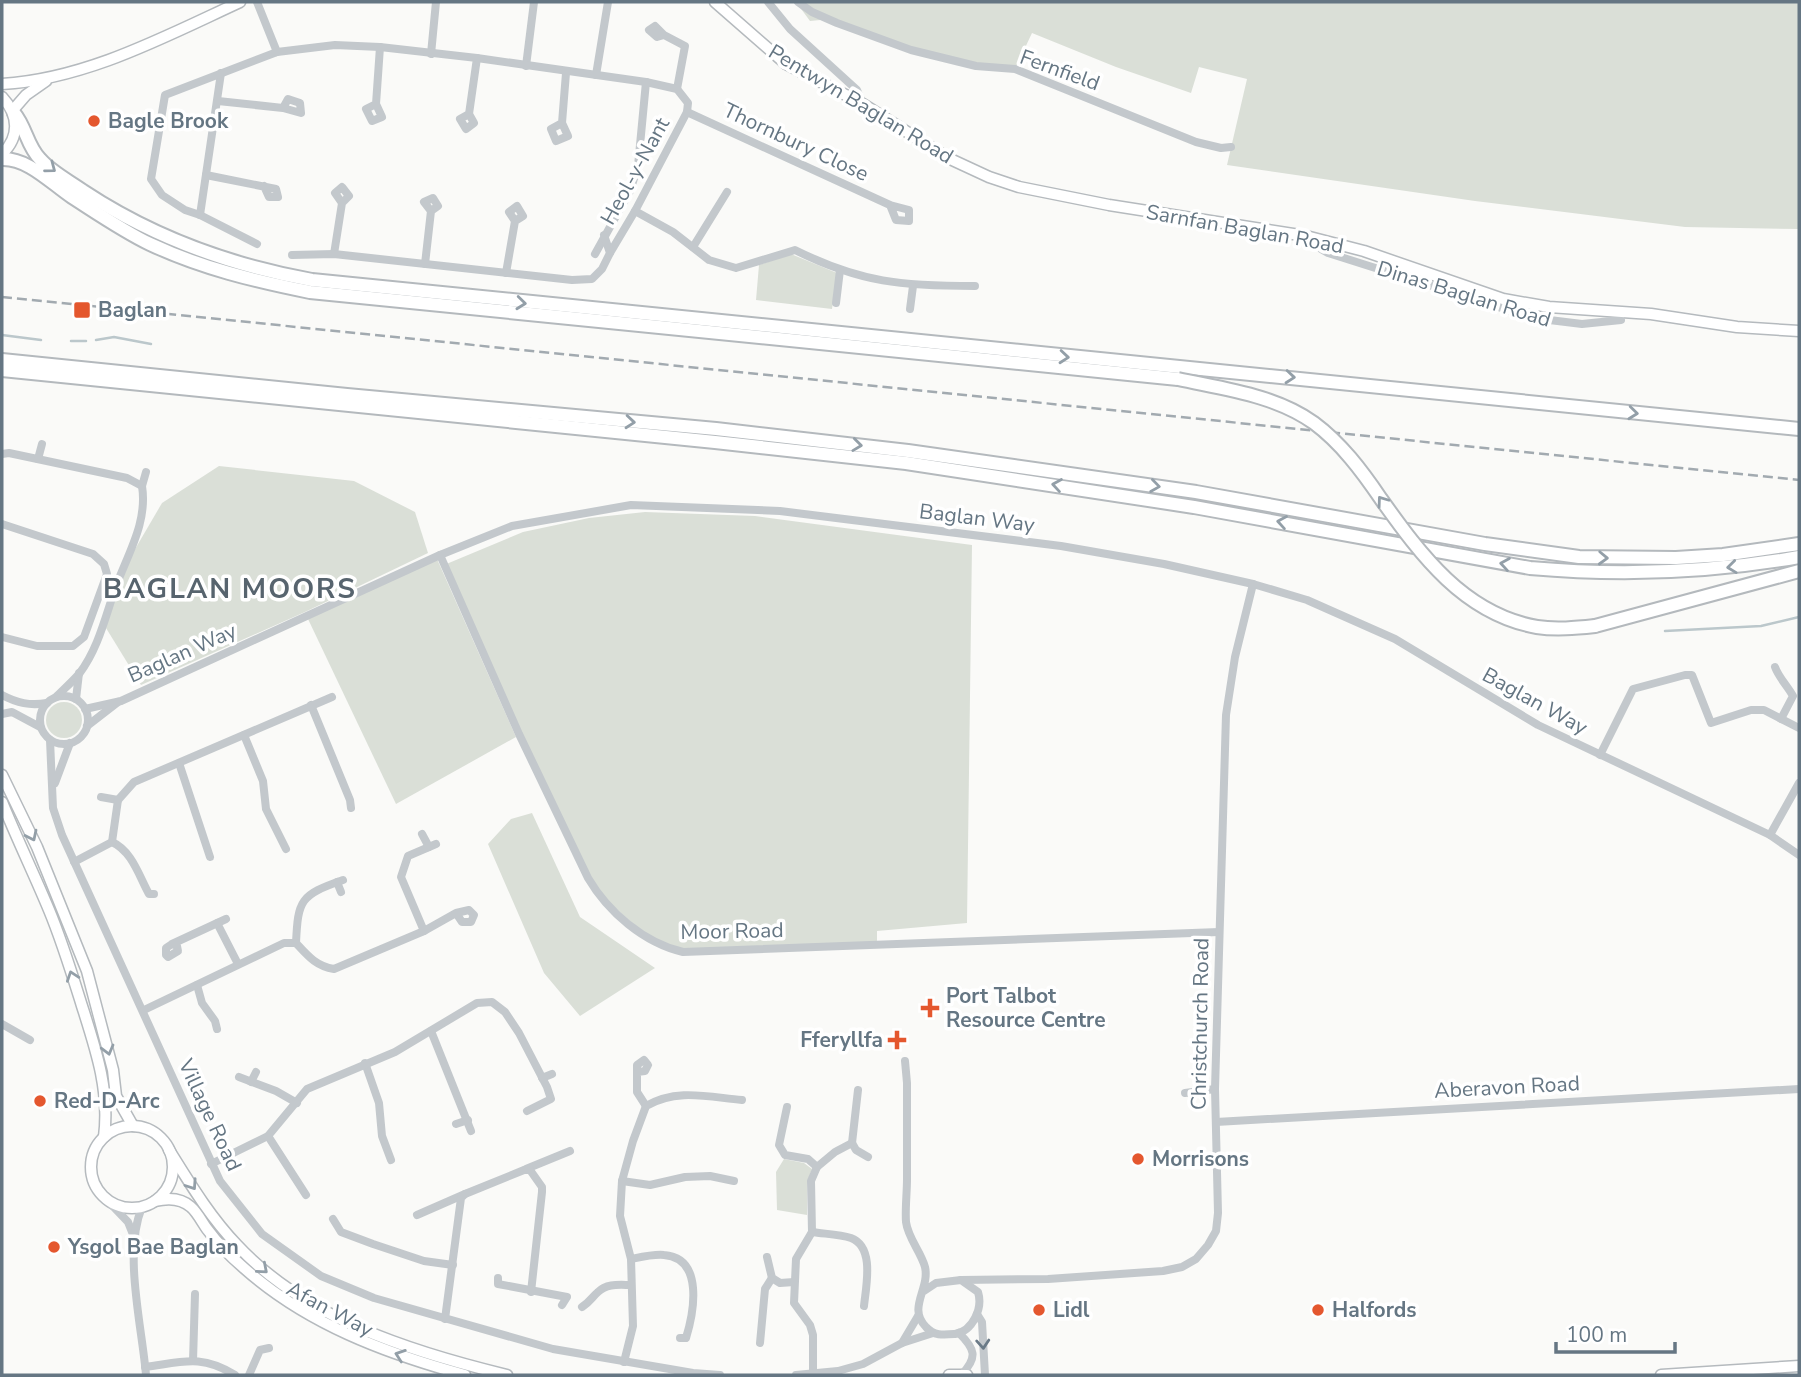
<svg xmlns="http://www.w3.org/2000/svg" width="1801" height="1377" viewBox="0 0 1801 1377" font-family="'Nunito Sans',sans-serif">
<rect width="100%" height="100%" fill="#fafaf8"/>
<g fill="#dadfd7">
<path d="M796,2H1799V229L1685,227L1475,201L1227,165L1247,79L1199,67L1191,93L1116,67L1032,33L1015,69L976,66L911,50L831,19L810,21Z"/>
<path d="M791,254L837,273L832,309L756,300L759,265Z"/>
<path d="M219,466L354,481L415,512L428,553L305,612L141,685L106,628L116,589L131,556L162,503Z"/>
<path d="M645,512L755,516L972,545L967,923L877,931V945L683,952L654,942L595,890L444,565L523,532L589,518Z"/>
<path d="M437,559L516,737L396,804L308,619Z"/>
<circle cx="64" cy="720" r="18"/>
<path d="M532,813L580,917L655,968L580,1016L544,973L488,844L511,819Z"/>
<path d="M784,1159L804,1163L812,1169L807,1182V1215L777,1210L776,1172Z"/>
</g>
<g fill="none" stroke-linecap="round" stroke-linejoin="round">
<g stroke="#bbc7cb" stroke-width="2.5">
<path d="M2,335L41,340"/>
<path d="M96,340L114,337L151,344"/>
<path d="M71,341H86"/>
<path d="M1665,631L1761,626L1799,617"/>
</g>
<defs>
<g id="major">
<path d="M715,2L786,64L863,104L948,158L989,177L1019,187L1109,205L1306,236L1364,251L1503,299L1549,307L1651,314L1737,327L1799,331"/>
<path d="M2,84C86,79 164,37 240,2"/>
<path d="M2,97C19,115 20,137 2,154"/>
<path d="M13,110L26,95L46,81"/>
<path d="M2,775L37,847L87,971L113,1070L116,1096L133,1126"/>
<path d="M2,802C17,839 34,874 49,910C62,941 72,974 82,1006C96,1050 110,1091 104,1137"/>
<circle cx="132" cy="1167" r="41"/>
<path d="M169,1150C189,1182 210,1217 237,1245C306,1319 412,1352 507,1375"/>
<path d="M155,1201C167,1198 181,1198 191,1207C197,1212 202,1222 207,1229C218,1244 230,1256 244,1268C307,1324 385,1353 465,1375"/>
<path d="M949,1375H967"/>
<path d="M1661,1375L1799,1366"/>
</g>
<g id="highway">
<path d="M14,113C26,127 27,146 40,159C51,172 69,181 83,191C154,238 229,265 312,280L1799,429"/>
<path d="M2,159C28,158 51,183 72,197C97,213 123,231 150,244C201,268 255,281 310,292L1178,379"/>
<path d="M2,360L347,395L716,429L908,451L1196,492L1485,544L1579,557L1676,558L1723,555L1799,544"/>
<path d="M2,370L715,442L906,463L1194,507L1530,568C1621,576 1709,573 1799,557"/>
<path d="M1595,626L1799,571"/>
</g>
</defs>
<use href="#major" stroke="#b5babe" stroke-width="13"/>
<use href="#highway" stroke="#b4b9bd" stroke-width="16"/>
<g stroke="#c3c8cc" stroke-width="8">
<path d="M257,2L277,52"/>
<path d="M768,2L790,29L857,90L863,104"/>
<path d="M798,2L812,12L837,23L911,50L976,66L1015,69L1196,142L1221,148L1231,147"/>
<path d="M664,35L655,26L649,30L657,37L664,35L685,46L677,89"/>
<path d="M431,54L436,2"/>
<path d="M526,66L534,2"/>
<path d="M596,75L608,2"/>
<path d="M218,101L283,108L288,99L300,103L301,113L283,108"/>
<path d="M376,104L366,109L372,121L382,117L376,104L380,47"/>
<path d="M687,112L890,205L909,210V221L896,220L890,205"/>
<path d="M469,114L460,119L466,129L474,123L469,114L477,58"/>
<path d="M562,123L551,129L556,141L568,136L562,123L566,73"/>
<path d="M206,175L276,189L278,197H269L264,186"/>
<path d="M635,211L673,232L709,260L736,268L795,250C861,283 903,286 975,286"/>
<path d="M200,215L221,73"/>
<path d="M1319,240L1321,249L1328,253L1533,318L1582,324L1621,320"/>
<path d="M257,244L200,215L185,210L162,195L151,179L165,95L277,52L335,45L380,47L477,58L646,82L677,89L688,103L687,112L635,211L610,253"/>
<path d="M693,247L727,192"/>
<path d="M334,254L342,203L335,193L342,187L349,196L342,203"/>
<path d="M595,254L630,191L638,166L646,82"/>
<path d="M292,255L334,254L572,280L592,279L602,269L610,253L604,235"/>
<path d="M425,264L431,211L424,202L433,198L438,206L431,211"/>
<path d="M506,273L515,221L523,216L517,206L509,212L515,221"/>
<path d="M836,303L840,270"/>
<path d="M910,309L913,286"/>
<path d="M2,454L9,453L127,478L142,486C148,523 127,555 115,589C105,618 98,649 79,674C72,682 63,690 56,697"/>
<path d="M38,459L42,444"/>
<path d="M142,486L146,472"/>
<path d="M2,524L93,554L104,564L107,574L84,637L73,646H37L2,637"/>
<path d="M440,555L519,734L588,878C608,912 644,943 683,952L1219,932"/>
<path d="M1775,667C1779,678 1787,685 1793,696L1781,719"/>
<path d="M2,695C17,703 30,706 47,703"/>
<circle cx="64" cy="720" r="24"/>
<path d="M76,699L79,673"/>
<path d="M311,705L350,800L351,808"/>
<path d="M85,709L121,701L440,555L512,526L631,505L780,511L1061,546L1164,564L1253,584L1307,600L1395,639L1538,725L1770,835L1799,855"/>
<path d="M2,714L12,712L40,727"/>
<path d="M87,726L118,702"/>
<path d="M244,735L263,781L266,809L286,849"/>
<path d="M50,740L53,808L62,835L220,1181L262,1234L321,1276L374,1298L553,1349L693,1373L720,1375"/>
<path d="M1600,755L1633,689L1685,675H1692L1711,723L1751,710H1764L1799,728"/>
<path d="M179,763L210,857"/>
<path d="M55,783L70,743"/>
<path d="M101,797L118,800"/>
<path d="M422,834L429,847"/>
<path d="M1770,835L1799,783"/>
<path d="M112,842C132,851 139,876 149,894H154"/>
<path d="M74,862L112,842L118,800L134,782L332,697"/>
<path d="M337,882L341,892"/>
<path d="M217,923L238,964"/>
<path d="M424,931L401,877L408,856L436,844"/>
<path d="M296,943C298,900 300,895 343,880"/>
<path d="M172,944L177,946L178,951L168,957L166,955V948L172,944L226,919"/>
<path d="M197,985L202,1003L215,1021L217,1029"/>
<path d="M144,1010L284,943H296C308,956 316,966 334,969L424,931L456,913L469,910L474,915L471,922H462L456,913"/>
<path d="M2,1024L30,1040"/>
<path d="M431,1031L471,1131"/>
<path d="M905,1061L907,1083C907,1115 907,1147 907,1179C907,1193 905,1209 906,1222C908,1238 921,1252 925,1267C930,1289 907,1308 926,1327C934,1336 943,1335 955,1334C973,1331 983,1308 978,1292L961,1280L936,1283L924,1291"/>
<path d="M365,1063L379,1103L382,1136L391,1160"/>
<path d="M637,1072L645,1071L648,1065L644,1060L637,1065V1092L646,1106"/>
<path d="M239,1077L276,1091L297,1103"/>
<path d="M542,1078L552,1074"/>
<path d="M251,1082L256,1072"/>
<path d="M1185,1093L1215,1089"/>
<path d="M787,1107L779,1145L785,1155L808,1159L817,1167"/>
<path d="M1216,1122L1799,1089"/>
<path d="M456,1124L468,1120"/>
<path d="M268,1136L306,1195"/>
<path d="M852,1143L856,1150L868,1157"/>
<path d="M211,1164L268,1136L307,1089L395,1052L477,1003L492,1002L505,1012L519,1033L547,1087L551,1099L527,1111"/>
<path d="M526,1169L570,1151"/>
<path d="M622,1181L650,1185L685,1177L710,1176L734,1181"/>
<path d="M106,1199L128,1222L134,1237"/>
<path d="M142,1207C123,1253 142,1326 146,1375"/>
<path d="M417,1215L465,1194"/>
<path d="M333,1219L341,1232L373,1244L424,1261L453,1265"/>
<path d="M812,1232C824,1234 839,1234 851,1238C875,1247 866,1286 864,1306"/>
<path d="M767,1257L772,1278L780,1283L794,1282"/>
<path d="M631,1259C641,1257 654,1254 664,1255C704,1258 694,1312 686,1338H680"/>
<path d="M498,1278V1284L567,1297L562,1305"/>
<path d="M961,1280L1048,1279L1163,1271L1182,1267L1196,1259L1208,1245L1216,1231L1218,1213L1215,1089L1226,715L1235,657L1253,584"/>
<path d="M582,1307C590,1302 592,1297 598,1292C607,1283 620,1285 631,1285"/>
<path d="M977,1314L982,1322L985,1375"/>
<path d="M445,1319L461,1198L465,1194L524,1170H530L542,1187V1192L531,1292"/>
<path d="M959,1333C975,1349 978,1357 962,1374"/>
<path d="M760,1343L765,1289L772,1278"/>
<path d="M902,1343L918,1316"/>
<path d="M193,1361L195,1294"/>
<path d="M624,1362L633,1326L631,1259L620,1216L622,1181L633,1141L646,1106C677,1088 708,1097 742,1100"/>
<path d="M145,1367C183,1362 201,1354 235,1375"/>
<path d="M813,1374V1335L810,1325L794,1303L796,1259L812,1232L811,1181L817,1167L835,1152L852,1143L858,1090"/>
<path d="M249,1375L260,1350L269,1348"/>
<path d="M796,1375L838,1371L863,1364L902,1343L933,1333"/>
</g>
<use href="#major" stroke="#fff" stroke-width="10"/>
<use href="#highway" stroke="#fff" stroke-width="12"/>
<path stroke="#a2aab0" stroke-width="2.5" stroke-dasharray="10 5" stroke-linecap="butt" d="M2,297L1799,480"/>
<defs>
<path id="highway-bridge" d="M1178,379C1224,389 1275,395 1314,423C1341,443 1362,471 1381,499C1421,555 1464,614 1537,627C1556,630 1576,628 1595,626"/>
</defs>
<use href="#highway-bridge" stroke="#b4b9bd" stroke-width="16" stroke-linecap="butt"/>
<use href="#highway-bridge" stroke="#fff" stroke-width="12"/>
</g>
<defs><path id="oneway-chevron" d="M-2-3.5L2.5 0L-2 3.5" fill="none" stroke-width="1.6" stroke-linecap="round" stroke-linejoin="round" transform="scale(1.75)"/></defs>
<g stroke="#939fa8">
<use href="#oneway-chevron" transform="translate(51 168) rotate(37)"/>
<use href="#oneway-chevron" transform="translate(521 303) rotate(6)"/>
<use href="#oneway-chevron" transform="translate(1064 357) rotate(5)"/>
<use href="#oneway-chevron" transform="translate(1290 377) rotate(5)"/>
<use href="#oneway-chevron" transform="translate(1633 413) rotate(6)"/>
<use href="#oneway-chevron" transform="translate(630 422) rotate(5)"/>
<use href="#oneway-chevron" transform="translate(857 445) rotate(7)"/>
<use href="#oneway-chevron" transform="translate(1057 485) rotate(-171)"/>
<use href="#oneway-chevron" transform="translate(1155 486) rotate(8)"/>
<use href="#oneway-chevron" transform="translate(1382 501) rotate(-126)"/>
<use href="#oneway-chevron" transform="translate(1282 522) rotate(-170)"/>
<use href="#oneway-chevron" transform="translate(1603 558) rotate(2)"/>
<use href="#oneway-chevron" transform="translate(1505 564) rotate(-171)"/>
<use href="#oneway-chevron" transform="translate(1732 567) rotate(173)"/>
<use href="#oneway-chevron" transform="translate(32 836) rotate(64)"/>
<use href="#oneway-chevron" transform="translate(72 976) rotate(-109)"/>
<use href="#oneway-chevron" transform="translate(108 1050) rotate(75)"/>
<use href="#oneway-chevron" transform="translate(192 1185) rotate(56)"/>
<use href="#oneway-chevron" transform="translate(263 1269) rotate(41)"/>
<use href="#oneway-chevron" transform="translate(400 1355) rotate(-161)"/>
</g>
<use stroke="#6a7a87" href="#oneway-chevron" transform="translate(983 1344) rotate(86)"/>
<g fill="#e4572e" stroke="#fff" stroke-width="2.5">
<circle cx="94" cy="121" r="7"/>
<rect x="73" y="301" width="18" height="18" rx="3.5"/>
<path d="M926.5 997.5h7v7h7v7h-7v7h-7v-7h-7v-7h7z"/>
<path d="M893.5 1029.5h7v7h7v7h-7v7h-7v-7h-7v-7h7z"/>
<circle cx="40" cy="1101" r="7"/>
<circle cx="1138" cy="1159" r="7"/>
<circle cx="54" cy="1247" r="7"/>
<circle cx="1039" cy="1310" r="7"/>
<circle cx="1318" cy="1310" r="7"/>
</g>
<g text-anchor="middle" dominant-baseline="central" stroke-width="7" stroke-linejoin="round" paint-order="stroke">
<g font-size="21" fill="#657683" stroke="#fff">
<text transform="translate(1060 70) rotate(20)">Fernfield</text>
<text transform="translate(861 104) rotate(31)">Pentwyn Baglan Road</text>
<text transform="translate(796 142) rotate(25)">Thornbury Close</text>
<text transform="translate(635 171) rotate(-61)">Heol-y-Nant</text>
<text transform="translate(1245 229) rotate(10)">Sarnfan Baglan Road</text>
<text transform="translate(1464 294) rotate(17)">Dinas Baglan Road</text>
<text transform="translate(977 518) rotate(7)">Baglan Way</text>
<text transform="translate(182 653) rotate(-24)">Baglan Way</text>
<text transform="translate(1535 701) rotate(29)">Baglan Way</text>
<text transform="translate(732 931) rotate(-1)">Moor Road</text>
<text transform="translate(1200 1024) rotate(-89)">Christchurch Road</text>
<text transform="translate(1507 1087) rotate(-3)">Aberavon Road</text>
<text transform="translate(210 1115) rotate(65)">Village Road</text>
<text transform="translate(330 1309) rotate(28)">Afan Way</text>
</g>
<g font-size="21" font-weight="bold" fill="#657683" stroke="#fff" text-anchor="start">
<text x="108" y="121">Bagle Brook</text>
<text x="98" y="310">Baglan</text>
<text x="946" y="996">Port Talbot<tspan x="946" dy="24">Resource Centre</tspan></text>
<text x="883" y="1040" text-anchor="end">Fferyllfa</text>
<text x="54" y="1101">Red-D-Arc</text>
<text x="1152" y="1159">Morrisons</text>
<text x="68" y="1247">Ysgol Bae Baglan</text>
<text x="1053" y="1310">Lidl</text>
<text x="1332" y="1310">Halfords</text>
</g>
<g font-size="28" font-weight="bold" letter-spacing="2" fill="#57646e" stroke="#fff">
<text x="230" y="589">BAGLAN MOORS</text>
</g>
</g>
<rect width="1801" height="1377" fill="none" stroke="#657683" stroke-width="7"/>
<path d="M1556 1342v10h119v-10" fill="none" stroke="#657683" stroke-width="3.5"/>
<text x="1566" y="1342" font-size="21" fill="#657683" stroke="#ffffff" stroke-width="5" paint-order="stroke">100 m</text>
</svg>
